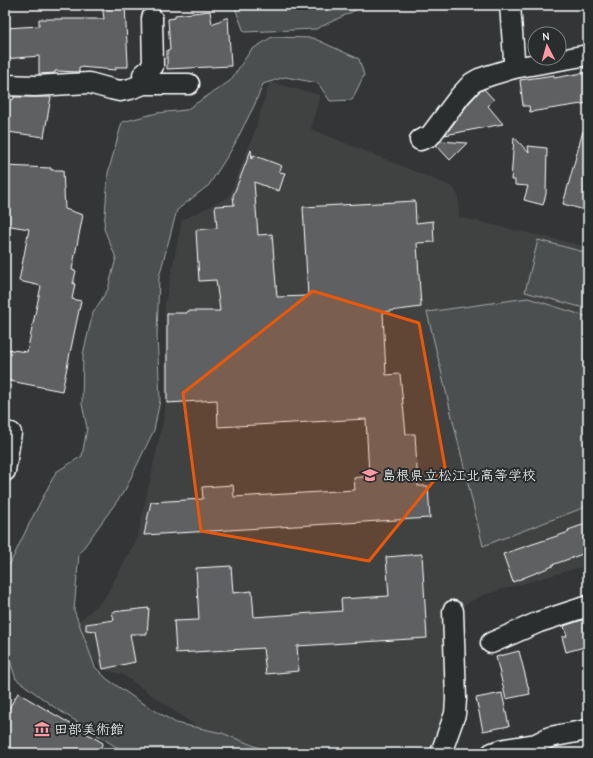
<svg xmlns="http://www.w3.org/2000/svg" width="593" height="758" viewBox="0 0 593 758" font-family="'Comic Neue','Klee One',sans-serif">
<rect width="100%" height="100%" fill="#333536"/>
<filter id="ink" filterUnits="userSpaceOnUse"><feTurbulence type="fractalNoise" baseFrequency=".025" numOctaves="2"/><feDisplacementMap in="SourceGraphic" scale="8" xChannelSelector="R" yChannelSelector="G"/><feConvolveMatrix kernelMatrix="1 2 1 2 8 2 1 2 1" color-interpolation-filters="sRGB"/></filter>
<g filter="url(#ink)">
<path fill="#404243" d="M270,82L320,95L311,129L453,187L458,196L459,217L588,247V565L483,595L446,614L443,724L432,753H253L200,729L122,674L103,670L90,656L73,627L104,599L137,539L165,412V304L182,220L229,197L253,136Z"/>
<g fill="#4c4f50" stroke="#a6a7a8">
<path d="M234,5H354L356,10L316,29L244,32Z"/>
<path d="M272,37L313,38L359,59L364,75L352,100L330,101L318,83L285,77L263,84L254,106L232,149L209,185L177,210L159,277L157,335L160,400L154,430L125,490L79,554L74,610L95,667L107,679L139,701L176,723L222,733L272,753H128L113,745L54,707L16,679L5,646V574L31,520L56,472L82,456L87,428L82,404L83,354L93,313L108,289L116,258L104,229L108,173L122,122L157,113L186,110L230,81L251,50Z"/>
<path d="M538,240L588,253V309L525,292Z"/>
<path d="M528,298L588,317V506L483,546L427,312Z"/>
</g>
<g fill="#5f6162" stroke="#fff">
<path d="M102,5H125L128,63V67H116V70L79,67V72L55,71V73L39,74V56L5,59V28L39,26V19H104Z"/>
<path d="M210,11L212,24L228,17L231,66L167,69V50H170L168,19L175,18V15Z"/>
<path d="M588,72V103L530,112L529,106H523L520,80L554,75V78Z"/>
<path d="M484,89L494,100L488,106L503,124L445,135L469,103L479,92Z"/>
<path d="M14,97H51L44,137L8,132V130H5V98L13,100Z"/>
<path d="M583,131L588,132V211L563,204Z"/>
<path d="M514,137L529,153L528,146L547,148L546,194L543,205L524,200L528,186L515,185V180H511Z"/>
<path d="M441,141L467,143L450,160L436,145Z"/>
<path d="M251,150L252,159L253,155L282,166L279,172L285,173L279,191L254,182L258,235L272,234L277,297L308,296L303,207L415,201L416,223L433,221L434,242L417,243L421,307L383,312L386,375L400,374L406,434H415L418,486H428L430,518L144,535L151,502L203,499L202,487L233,485L234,497L355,490L354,478L369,476L366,419L218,427L217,400L167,403V313H187V311H220L216,280L199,281L196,230L217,228L215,206L234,205L233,196Z"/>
<path d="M5,166L51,168V170H63L65,209L83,215L72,270L76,271L73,284H75L72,299L81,301L62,391L5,380V349L27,352L41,286L19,281L29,229L5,225Z"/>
<path d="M588,523V552L552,565L553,566L513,582L503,554L569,532L568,530Z"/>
<path d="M422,554L427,638L297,646L299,671L266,674L263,648L176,653L174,621L199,620L196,568L231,566L233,593L252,591L254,617L342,611L341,599L389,596L386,557Z"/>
<path d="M149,608L147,634H130L135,662L103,669L96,631L86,630V624L114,620L112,612Z"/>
<path d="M585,619L588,632V646L566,652L562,637L567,636L564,626Z"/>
<path d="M519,651L530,694L506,699L496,657Z"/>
<path d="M18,693L103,743L97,753H5V715Z"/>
<path d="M502,693L509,726L483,731L476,698Z"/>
</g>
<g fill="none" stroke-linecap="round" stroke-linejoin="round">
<defs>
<g id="minor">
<path d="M510,5L514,58V68"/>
<path d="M143,75L153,66L152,18"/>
<path d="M5,85L35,86L89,83L111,89L120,91L130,89L144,84H189"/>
<path d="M420,140L430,136L460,96L472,83L479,79L491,75L514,68L588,55"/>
<path d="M5,471L11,433"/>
<path d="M491,643L539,622L588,606"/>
<path d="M441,753L455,714L456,699L453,611"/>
<path d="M492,753L505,749L536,744L550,737L587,730"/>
</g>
</defs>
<use href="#minor" stroke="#fff" stroke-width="23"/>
<use href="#minor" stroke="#2a2d2e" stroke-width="20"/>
</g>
</g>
<path fill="#e8590c" fill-opacity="0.2" stroke="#e8590c" stroke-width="3" stroke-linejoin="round" d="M313,291L419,323L445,467L369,561L201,531L183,393Z"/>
<defs>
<symbol id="school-bare" viewBox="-9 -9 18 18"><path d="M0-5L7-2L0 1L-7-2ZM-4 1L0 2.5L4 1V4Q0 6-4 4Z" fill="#ff9aa2" stroke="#2a2d2e" stroke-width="2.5" paint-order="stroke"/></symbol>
<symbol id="museum-bare" viewBox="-9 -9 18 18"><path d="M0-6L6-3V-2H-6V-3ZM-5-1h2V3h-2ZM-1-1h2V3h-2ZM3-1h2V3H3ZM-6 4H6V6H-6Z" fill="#ff9aa2" stroke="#2a2d2e" stroke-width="2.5" paint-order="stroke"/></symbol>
</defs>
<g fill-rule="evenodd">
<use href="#school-bare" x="359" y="464" width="22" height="22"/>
<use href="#museum-bare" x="31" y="718" width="22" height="22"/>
</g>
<g text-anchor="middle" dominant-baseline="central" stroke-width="4" stroke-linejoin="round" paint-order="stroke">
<g font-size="14" fill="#fff" stroke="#2a2d2e" text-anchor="start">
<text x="382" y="475">島根県立松江北高等学校</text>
<text x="54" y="729">田部美術館</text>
</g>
</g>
<rect width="593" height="758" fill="none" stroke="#2a2d2e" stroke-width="20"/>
<rect x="10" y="10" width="573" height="738" fill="none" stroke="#fff" stroke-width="1.5" filter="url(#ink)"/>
<g transform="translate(547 46) rotate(354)"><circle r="19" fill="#2a2d2e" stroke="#7f8182"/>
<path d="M0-3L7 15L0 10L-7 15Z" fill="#ff9aa2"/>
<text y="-6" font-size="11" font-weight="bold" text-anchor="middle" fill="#ffffff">N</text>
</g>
</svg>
